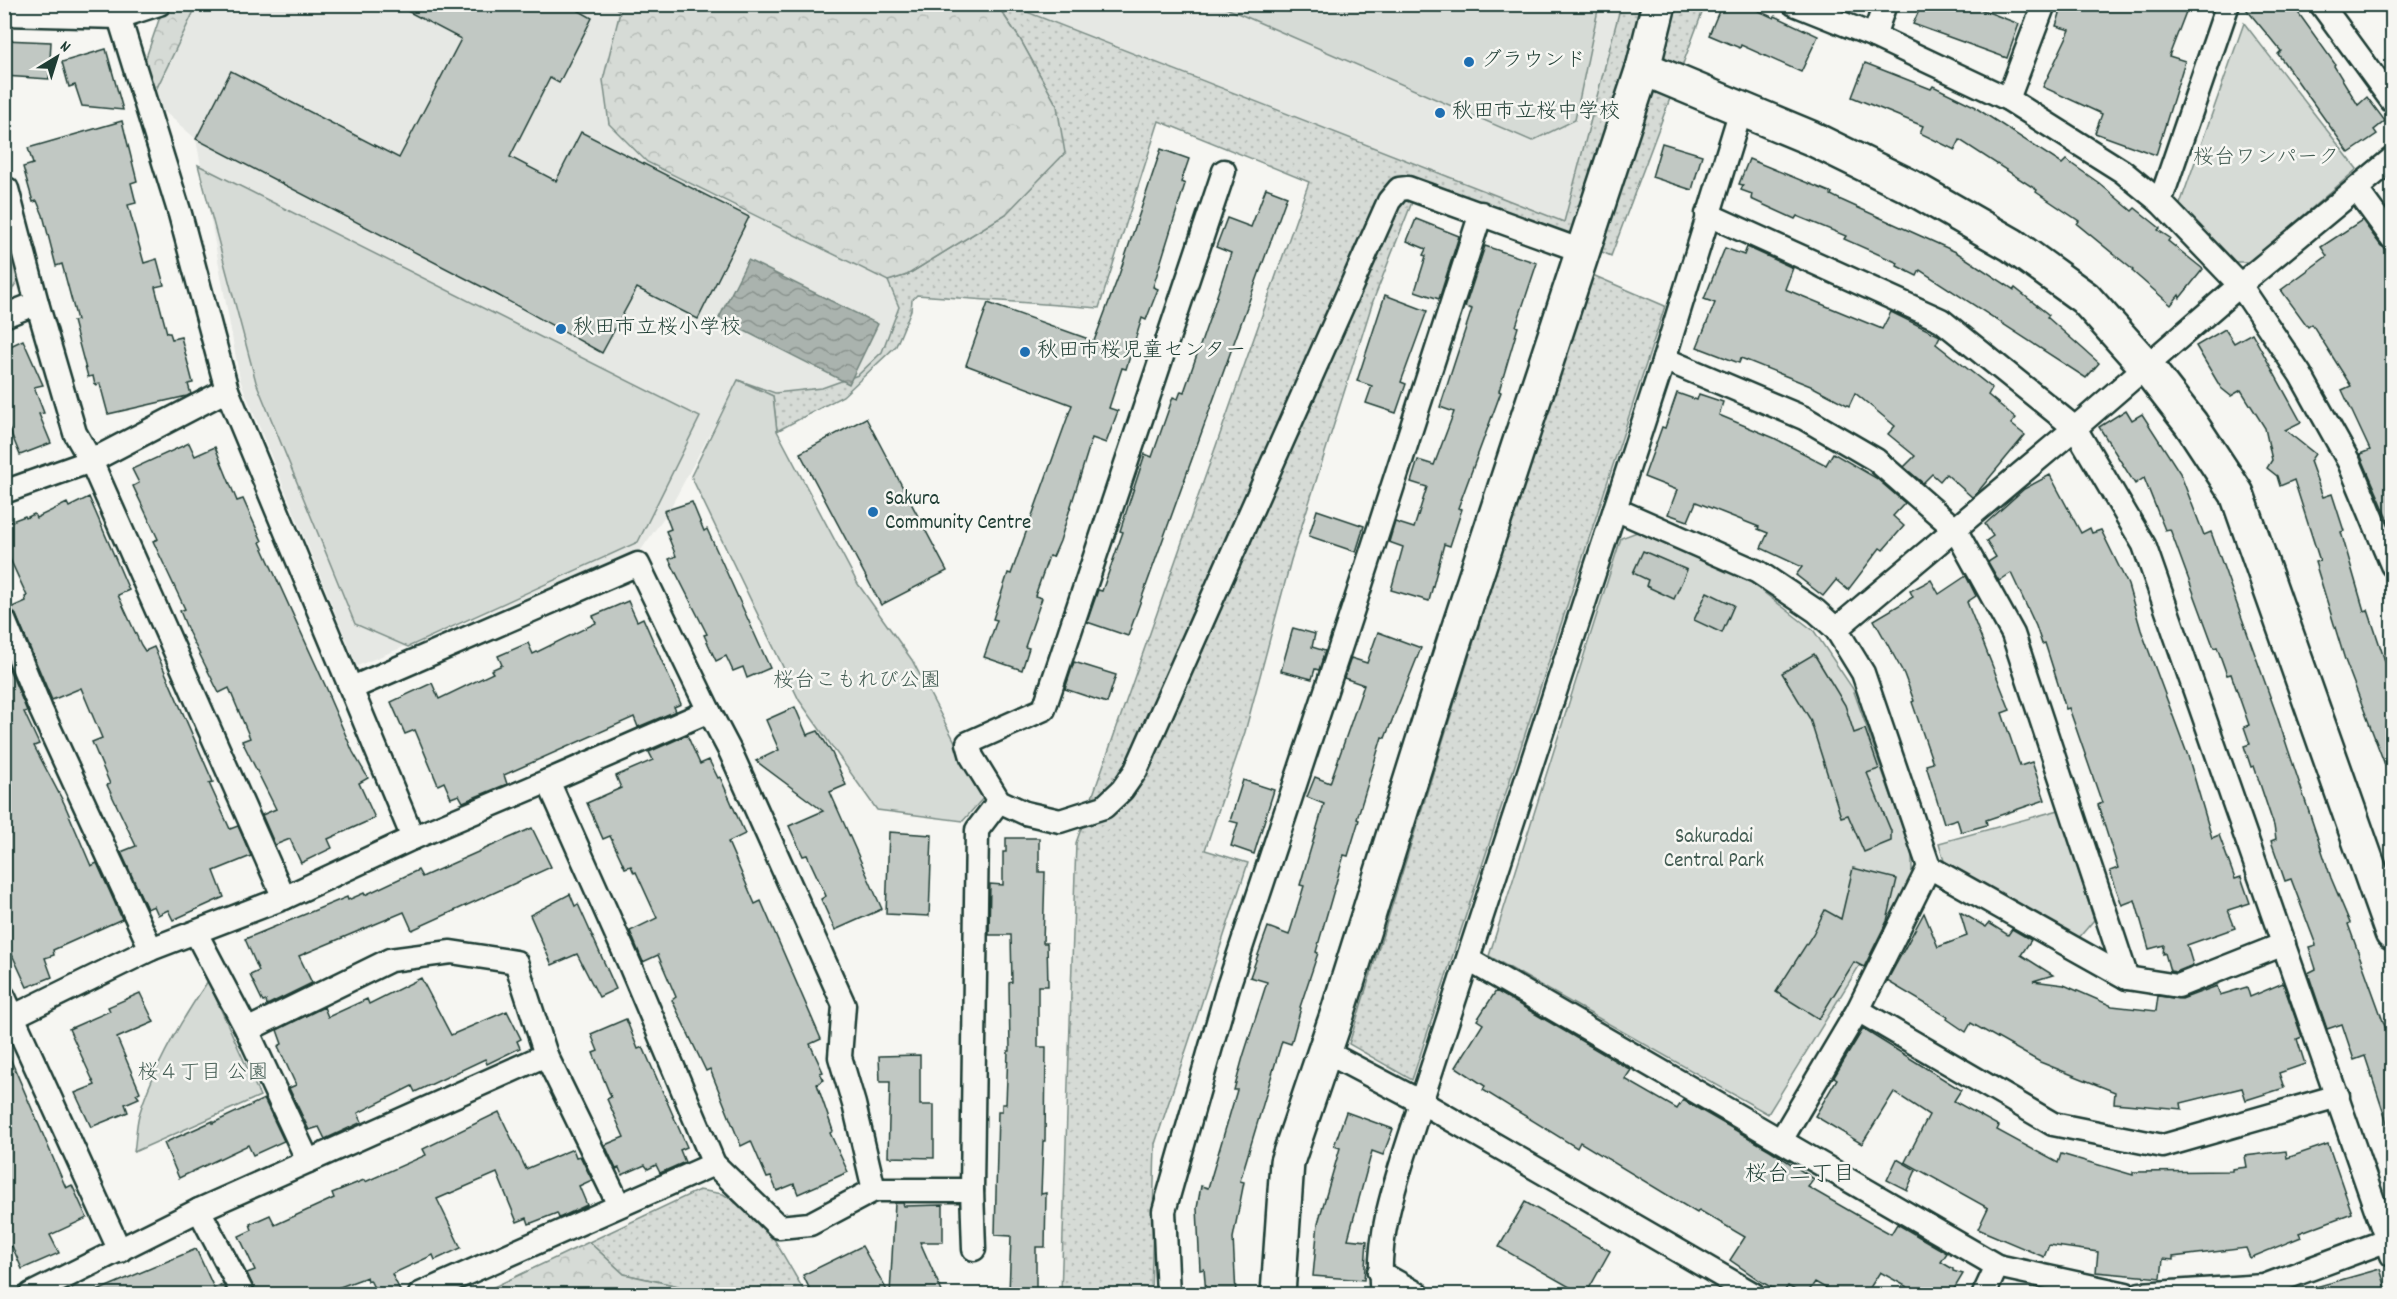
<svg xmlns="http://www.w3.org/2000/svg" width="2397" height="1299" viewBox="0 0 2397 1299" font-family="Dekko,'Klee One',sans-serif">
<defs>
<pattern id="grass-dots" width="8" height="8" patternUnits="userSpaceOnUse" patternTransform="scale(1.5)"><rect width="8" height="8" fill="#d6dbd6"/><path d="M2 2h.1M6 6h.1" fill="none" stroke="#b7bdb8" stroke-width="1.8" stroke-linecap="round"/></pattern>
<pattern id="forest-crowns" width="20" height="18" patternUnits="userSpaceOnUse" patternTransform="scale(1.5)"><rect width="20" height="18" fill="#d6dbd6"/><path d="M2 6a3 3 0 1 1 6 0M12 15a3 3 0 1 1 6 0" fill="none" stroke="#b7bdb8"/></pattern>
<pattern id="water-waves" width="16" height="10" patternUnits="userSpaceOnUse" patternTransform="scale(1.5)"><rect width="16" height="10" fill="#aab3ae"/><path d="M0 5q4-4 8 0t8 0" fill="none" stroke="#8a938e"/></pattern>
</defs>
<rect width="100%" height="100%" fill="#f6f6f2"/>
<filter id="ink" filterUnits="userSpaceOnUse"><feTurbulence type="fractalNoise" baseFrequency=".0167" numOctaves="2"/><feDisplacementMap in="SourceGraphic" scale="12" xChannelSelector="R" yChannelSelector="G"/><feConvolveMatrix kernelMatrix="1 2 1 2 8 2 1 2 1" color-interpolation-filters="sRGB"/></filter>
<g filter="url(#ink)">
<g fill="#e6e8e4">
<path d="M197,5H613L620,12L603,80L609,124L647,162L888,281L899,307L882,352L858,375L822,388L775,393L738,381L669,510L641,550L357,666L240,380L196,139L151,100Z"/>
<path d="M1009,5H1621L1564,222Z"/>
</g>
<g fill="url(#grass-dots)" stroke="#7a8c85" stroke-width="1.5">
<path d="M997,5H1009L1564,222L1621,5H1705L1611,256L1575,240L1420,182L1373,301L1291,560L1245,732L1205,850L1248,863L1155,1144L1151,1294H1061L1076,843L1309,182L1159,121L1099,308L917,295L912,300L911,310L896,346L843,396L777,431L773,396L738,380L775,393L822,388L858,375L882,352L899,307L888,281L907,275L1006,214L1057,106L1020,39Z"/>
<path d="M1588,273L1665,306L1412,1080L1349,1044Z"/>
<path d="M699,1190L723,1194L763,1220L806,1294H692L678,1286L624,1274L589,1242Z"/>
</g>
<g fill="url(#forest-crowns)" stroke="#7a8c85" stroke-width="1.5">
<path d="M164,5H197L151,100L139,78Z"/>
<path d="M613,5H997L1020,39L1057,106L1065,153L1006,214L907,275L888,281L647,162L609,124L603,80L620,12Z"/>
<path d="M589,1242L624,1274L678,1286L692,1294H479Z"/>
</g>
<g fill="#d6dbd6" stroke="#7a8c85" stroke-width="1.5">
<path d="M1219,5H1599L1575,120L1532,141Z"/>
<path d="M2244,23L2357,169L2250,262H2232L2179,207Z"/>
<path d="M198,165L700,417L638,542L408,647L355,624L256,382Z"/>
<path d="M4,227L20,276L4,304Z"/>
<path d="M738,380L773,396L777,431L858,584L912,660L984,797L963,821L877,810L799,700L691,476Z"/>
<path d="M1637,532L1749,581L1814,631L1853,689L1912,854V880L1768,1114L1489,956L1621,538Z"/>
<path d="M2059,810L2094,920L2077,940L1944,861L1939,843Z"/>
<path d="M208,981L260,1096L134,1152C136,1140 136,1126 139,1115C154,1066 180,1022 208,981Z"/>
</g>
<path fill="url(#water-waves)" stroke="#72847d" stroke-width="1.5" d="M748,260L878,324L849,384L719,318Z"/>
<g fill="#c1c8c3" stroke="#1f3d34" stroke-width="1.5">
<path d="M394,4H567L592,18L559,83L550,78L510,157L556,181L581,132L749,217L698,319L637,288L602,353L492,292L196,139L231,71L399,158L461,39Z"/>
<path d="M1722,4H1744L1774,18L1775,16L1818,36L1801,72L1741,45L1740,48L1709,35Z"/>
<path d="M1922,4H1967L2019,24L2007,58L1913,24Z"/>
<path d="M2063,4H2189L2169,56L2185,61L2156,155L2095,133L2102,114L2043,87L2070,30L2056,26Z"/>
<path d="M2242,4H2292L2335,64L2334,66L2358,105L2367,97L2385,121L2374,130L2377,134L2349,153L2278,54L2281,51Z"/>
<path d="M4,40L51,42L49,79L4,76Z"/>
<path d="M106,49L123,110L82,106L75,85L69,87L62,62Z"/>
<path d="M1865,63L1931,89L1933,86L1976,107V108L2062,164L2066,160L2099,183L2132,211L2135,208L2160,228L2158,230L2170,238L2168,241L2203,269L2180,298L2179,295L2171,305L2132,271L2133,270L2077,224L2079,221L2036,192L2037,190L1960,140L1955,150L1920,133L1923,126L1852,97Z"/>
<path d="M122,121L137,181L131,183L136,203L128,205L144,263L157,259L164,285L155,287L167,333H170L172,339L181,337L193,383L188,384L191,394L187,396L108,414L100,384L95,385L93,376L88,377L73,321L77,320L62,264L56,266L43,215L37,201L33,202L23,167L33,164L28,148Z"/>
<path d="M1662,143L1702,155L1692,190L1652,177Z"/>
<path d="M1161,149L1189,159L1181,182L1185,184L1153,287L1158,289L1146,320L1142,318L1126,369L1122,368L1109,408L1118,411L1106,443L1092,438L1060,541L1053,557L1049,556L1035,596L1042,598L1025,647L1029,648L1022,670L984,657L997,620L993,619L1008,573L1011,574L1072,405L966,365L988,303L1094,341L1119,275Z"/>
<path d="M1749,159L1832,193L1831,195L1841,200L1956,252L2014,290L2015,288L2049,315L2047,317L2099,363L2086,378L1920,270L1917,276L1897,266L1898,263L1844,239L1846,236L1797,216L1795,219L1751,199L1752,194L1741,190L1743,185L1739,184Z"/>
<path d="M1266,188L1287,196L1128,636L1087,622L1098,590L1102,591L1123,532L1120,531L1145,454L1152,457L1173,397L1178,399L1181,391L1184,392L1212,311L1231,253L1216,247L1227,218L1251,227Z"/>
<path d="M1416,219L1459,236L1439,299L1415,291L1426,256L1423,255L1426,249L1407,241Z"/>
<path d="M2362,220L2381,246L2392,251V528L2360,454L2370,450L2342,390L2351,386L2312,324L2308,327L2281,290L2327,256L2321,247Z"/>
<path d="M1485,246L1537,263L1516,326L1518,327L1499,391L1501,392L1458,508L1462,509L1450,546L1444,544L1429,601L1391,590L1403,547L1389,542L1395,522L1414,528L1427,487L1411,482L1418,460L1434,465L1454,412L1440,407L1472,309L1465,307Z"/>
<path d="M1747,247L1793,268L1785,289L1882,329L1891,312L1940,336L1936,344L1992,388L1988,395L2016,418L2011,424L2025,435L1976,494L1972,497L1946,474L1940,481L1932,474L1923,483L1904,467L1915,456L1888,434L1895,426L1855,393L1849,406L1813,387L1741,358L1739,363L1697,347L1715,303L1704,299L1725,248L1744,255Z"/>
<path d="M1385,295L1427,311L1401,382L1406,384L1396,413L1366,403L1372,386L1357,381Z"/>
<path d="M2225,329L2234,343L2252,333L2301,422L2285,430L2315,454L2310,461L2323,497L2332,494L2344,531L2341,532L2364,611L2368,610L2387,667L2392,665V777L2390,778L2345,660L2315,562L2320,561L2294,480L2280,486L2277,476L2267,468L2272,460L2265,428L2241,390L2231,396L2221,388L2196,346Z"/>
<path d="M23,340L43,385L34,387L44,413L39,414L51,443L20,455L4,416V349Z"/>
<path d="M1677,393L1697,400L1699,394L1723,402L1719,415L1774,438L1826,465L1833,453L1876,478L1905,503L1893,516L1904,526L1883,550L1880,548L1848,590L1836,580L1823,596L1796,575L1802,567L1761,548L1768,533L1758,529L1759,527L1696,502L1688,521L1668,514L1677,490L1644,477L1662,427L1665,428Z"/>
<path d="M2126,410L2132,420L2142,414L2180,473L2204,535L2211,532L2276,713L2331,878L2350,923L2348,924L2392,1046V1125L2388,1126L2365,1056L2354,1060L2342,1024L2327,1029L2308,973L2316,969L2309,947L2316,945L2291,879L2285,881L2271,841L2276,839L2274,826L2254,766L2251,767L2244,746L2250,744L2244,727L2249,725L2231,674L2227,675L2217,647L2214,648L2170,529L2165,530L2144,478L2135,484L2099,427Z"/>
<path d="M866,418L947,571L881,605L800,453Z"/>
<path d="M189,443L195,456L215,447L237,501L243,499L262,541L260,542L330,696L329,697L353,752L368,778L359,783L375,818L328,839L332,848L301,863L290,839L275,845L262,815L276,809L242,741L250,738L229,688L219,693L189,633L180,611L185,609L153,541L158,539L133,486L139,483L132,469Z"/>
<path d="M2050,475L2081,533L2090,528L2092,533L2101,530L2128,585L2141,630L2188,756L2212,838L2219,835L2235,879L2241,877L2250,903L2228,910L2235,928L2187,945L2193,965L2176,972L2170,971L2165,953L2163,954L2164,945L2149,949L2135,900L2122,905L2110,871L2118,868L2098,805L2102,803L2069,708L2066,709L2045,643L2042,644L2036,626L2011,573L1999,581L1988,562L1996,557L1986,541L1993,536L1985,524L2024,489Z"/>
<path d="M89,497L129,590L118,595L141,645L145,651L154,647L213,782L209,783L230,829L238,826L251,856L214,871L224,897L173,920L168,910L158,915L154,906L147,909L121,852L136,846L107,785L110,784L92,742L102,738L81,688L52,700L16,615L10,608L26,601L25,597L27,596L4,546V524L25,516L26,518L34,514L36,518L67,503L69,507Z"/>
<path d="M692,502L704,531L707,529L770,668L747,678L743,667L733,671L726,656L716,661L704,635L707,634L669,559L676,556L666,531L671,529L664,511Z"/>
<path d="M1317,510L1364,526L1356,552L1309,536Z"/>
<path d="M1643,551L1687,570L1674,599L1646,586L1648,580L1633,573Z"/>
<path d="M1966,576L1976,596L1967,602L2010,710L2002,713L2020,766L2032,762L2045,800L1986,820L1987,825L1961,832L1957,819L1944,823L1926,765L1933,763L1912,702L1914,701L1904,674L1874,620L1913,597L1910,591L1931,580L1939,594Z"/>
<path d="M1707,592L1734,605L1722,633L1694,620Z"/>
<path d="M628,601L637,621L643,618L664,666L681,704L674,707L676,711L638,727L634,717L504,775L507,784L463,802L459,795L451,798L444,782L438,785L415,730L405,734L391,702L432,683L439,699L493,673L491,670L502,665L498,656L528,643L533,654L596,623L593,616Z"/>
<path d="M1293,628L1315,634L1312,647L1325,651L1319,670L1315,669L1312,679L1281,671Z"/>
<path d="M1378,632L1421,648L1385,738L1382,737L1357,819L1359,820L1348,856L1344,855L1316,952L1318,953L1300,1007L1301,1008L1291,1044L1282,1041L1240,1181L1244,1182L1233,1238L1236,1294H1206L1204,1269L1200,1270L1197,1208L1201,1186L1208,1188L1237,1090H1234L1243,1057L1267,982L1250,977L1268,927L1289,935L1304,886L1300,885L1324,804L1307,797L1315,777L1330,783L1364,685L1344,678L1351,658L1367,663Z"/>
<path d="M1814,654L1845,705L1854,733L1865,729L1879,769L1867,773L1891,831V841L1864,852L1848,815L1841,817L1810,719L1782,673Z"/>
<path d="M4,657L27,711L24,712L39,744L34,746L64,803L91,866L97,863L122,919L53,950L54,955L45,958L52,977L27,987L4,937Z"/>
<path d="M1074,662L1116,675L1107,703L1065,689Z"/>
<path d="M795,707L807,735L818,731L832,753L846,785L830,792L882,909L835,930L821,899L826,896L807,855L803,856L789,826L823,811L756,761L779,750L766,720Z"/>
<path d="M687,735L700,764L709,760L718,778L720,777L745,834L728,842L755,904L761,901L821,1039L810,1044L823,1072L820,1073L824,1080L817,1084L833,1131L830,1133L848,1172L798,1194L794,1184L777,1191L771,1177L767,1178L751,1141L741,1146L710,1069L706,1071L672,1000L676,997L658,955L643,962L630,931L657,918L636,872L634,873L631,866L625,868L610,836L603,839L587,803L621,788L616,776L653,760L649,752Z"/>
<path d="M1243,780L1274,790L1254,854L1231,846L1238,823L1230,821Z"/>
<path d="M532,828L551,867L412,930L404,912L299,956L312,983L267,1005L266,1001L263,1002L250,975L259,971L245,939L347,897L348,900L364,893L365,895L418,870L422,877Z"/>
<path d="M889,832L932,835L929,916L886,914Z"/>
<path d="M1006,838H1039V872H1045L1043,943H1047L1048,986H1038V1047H1046L1045,1141H1043L1041,1194L1046,1193L1045,1247H1036V1294H1009L1011,1236L995,1235L998,1111H1002V1104H1006L1008,1051H1010L1009,983L1012,982L1011,935H989L990,884L1003,885V852H1006Z"/>
<path d="M1853,868L1897,879L1887,921L1864,967L1854,962L1819,1019L1776,992L1813,934L1825,910L1841,919Z"/>
<path d="M570,894L575,906L578,904L616,989L599,997L577,954L552,965L530,915Z"/>
<path d="M1960,912L1986,927L1989,923L2008,935L2012,929L2031,940L2021,955L2053,975L2033,981L2064,985L2112,1006L2156,1011L2158,996L2182,999L2217,986L2220,995L2247,987L2250,997L2283,983L2302,1037L2297,1039L2305,1064L2279,1073L2284,1088L2246,1100L2242,1088L2181,1103L2182,1109L2114,1103L2115,1092L2040,1062L1971,1023L1966,1032L1947,1019L1948,1017L1887,981L1924,913L1938,947L1967,936Z"/>
<path d="M421,978L451,1035L507,1011L521,1039L517,1041L520,1048L487,1064L485,1059L415,1092L412,1086L358,1113L362,1122L325,1139L319,1127L309,1130L289,1088L296,1085L278,1046L282,1044L277,1030L324,1007L328,1017L367,999L369,1004Z"/>
<path d="M1496,991L1631,1070L1625,1079L1677,1109L1683,1100L1770,1150L1814,1179L1808,1187L1869,1222L1891,1234L1897,1224L1947,1253L1941,1262L1953,1269V1271L1963,1274L1951,1294H1920L1880,1272L1866,1294H1836L1815,1282L1807,1294H1802L1788,1286L1782,1294L1762,1282L1730,1260L1745,1237L1699,1210L1697,1213L1580,1142L1577,1148L1483,1090L1485,1086L1456,1067L1483,1024L1477,1020Z"/>
<path d="M140,993L154,1022L117,1038L140,1092L136,1094L139,1098L125,1104L128,1112L91,1127L75,1093L95,1085L69,1029L110,1011L108,1007Z"/>
<path d="M626,1019L638,1049L643,1047L687,1147L680,1150L685,1162L660,1173L656,1165L648,1169L645,1165L622,1175L619,1168L616,1169L605,1145L624,1137L607,1099L611,1097L593,1053L598,1051L591,1034Z"/>
<path d="M1863,1029L1961,1090L1954,1101L1999,1126L1997,1130L2058,1163L2061,1154L2133,1175V1172L2232,1171V1169L2247,1167L2245,1156L2286,1151L2287,1158L2328,1144L2352,1213L2299,1233L2301,1237L2250,1258L2246,1248L2173,1257V1260L2163,1259L2161,1278L2096,1272L2098,1252L2049,1245L2044,1257L1978,1229L1988,1208L1905,1162L1929,1115L1894,1092L1862,1144L1815,1116L1837,1079L1834,1077Z"/>
<path d="M4,1044L66,1188L72,1185L87,1218L50,1235L59,1253L22,1269L12,1246L4,1250Z"/>
<path d="M920,1055V1105H934V1158L888,1157L890,1082H880L879,1056Z"/>
<path d="M264,1099L284,1141L253,1155L248,1145L179,1178L164,1143L213,1121V1123Z"/>
<path d="M499,1112L526,1169L573,1149L576,1157L580,1156L592,1180L579,1186L587,1205L559,1218L557,1213L529,1224L527,1218L517,1222L497,1173L437,1199L461,1248L435,1260L433,1255L392,1274L402,1294H377L370,1280L368,1281L367,1277L321,1294H256L247,1273L255,1270L239,1236L252,1230L250,1224L270,1215L275,1225L334,1198L332,1193L364,1180L365,1182L426,1155L423,1149Z"/>
<path d="M1346,1112L1393,1129L1383,1155L1372,1151L1348,1239L1367,1241L1364,1280L1313,1276L1318,1223L1340,1148L1334,1146Z"/>
<path d="M1897,1159L1916,1170L1907,1190L1887,1180Z"/>
<path d="M1525,1202L1610,1251L1586,1294H1582L1499,1247Z"/>
<path d="M895,1203H903L904,1206L943,1205V1242H920L943,1294H890Z"/>
<path d="M862,1246L889,1294H812L803,1275Z"/>
<path d="M196,1249L214,1288L223,1284L228,1294H90Z"/>
<path d="M2380,1269L2388,1294H2313L2312,1288Z"/>
</g>
<g fill="none" stroke-linecap="round" stroke-linejoin="round">
<defs>
<g id="street">
<path d="M1794,4L1874,36L2008,99L2122,171L2160,202L2240,285L2300,374L2349,462L2392,565"/>
<path d="M2321,4L2392,101"/>
<path d="M4,14L119,17L159,4"/>
<path d="M119,17L180,214L227,390L413,838"/>
<path d="M1874,36L1885,4"/>
<path d="M2008,99L2044,4"/>
<path d="M1224,171L1044,709L968,743L972,757L999,801L1025,813L1060,821L1104,807L1122,790L1136,770L1389,201L1399,189L1408,188L1582,251"/>
<path d="M4,189H7L37,303L75,433L91,461L284,898"/>
<path d="M2357,190L2392,238"/>
<path d="M2160,202L2228,4"/>
<path d="M1707,214L1941,320L2075,428L2144,545L2392,1255"/>
<path d="M4,316L37,303"/>
<path d="M1664,359L1804,418L1876,460L1955,529L2013,634L2127,978"/>
<path d="M4,492L91,461L227,390"/>
<path d="M1615,509L1758,572L1816,611L1836,629"/>
<path d="M4,620L41,710L151,949"/>
<path d="M352,688L638,564L709,711"/>
<path d="M709,711L731,753L844,1005L840,1057L854,1104L874,1190L810,1224L779,1227L714,1164L630,965L548,781Z"/>
<path d="M1929,867L2127,978L2178,986L2284,944"/>
<path d="M196,933L247,1030L308,1161"/>
<path d="M1469,960L1997,1266L2126,1294"/>
<path d="M4,997L120,1251"/>
<path d="M1858,1010L2053,1124L2163,1146L2338,1096"/>
<path d="M4,1021L151,949L284,898L413,838L548,781"/>
<path d="M247,1030L390,960L451,952L516,962L546,1055L619,1205"/>
<path d="M1324,1051L1421,1102L1753,1294"/>
<path d="M1781,1140L1858,1010L1929,867L1863,673L1836,629L2075,428L2240,285L2392,159"/>
<path d="M874,1190H972"/>
<path d="M199,1210L243,1294"/>
<path d="M974,1249L972,1190L977,830L999,801"/>
<path d="M1379,1272L1418,1294"/>
<path d="M31,1294L199,1210L546,1055"/>
<path d="M420,1294L714,1164"/>
<path d="M1168,1294L1164,1211L1228,987L1353,609L1481,213"/>
<path d="M1382,1294C1374,1230 1403,1163 1421,1102L1664,359L1741,110"/>
<path d="M1984,1294L1997,1266"/>
<path d="M2140,1294L2264,1286L2388,1240"/>
</g>
<g id="secondary">
<path d="M1643,68L1811,138L1909,186L2012,245L2085,298L2146,366L2191,424L2237,494L2392,933"/>
<path d="M1278,1294L1287,1162L1337,1015L1455,639L1643,68L1659,4"/>
</g>
</defs>
<use href="#street" stroke="#1f3d34" stroke-width="27"/>
<use href="#secondary" stroke="#1f3d34" stroke-width="38"/>
<use href="#street" stroke="#f6f6f2" stroke-width="22"/>
<use href="#secondary" stroke="#f6f6f2" stroke-width="33"/>
</g>
</g>
<g fill="#1f6fb2" stroke="#f6f6f2" stroke-width="2">
<circle cx="1469" cy="62" r="6"/>
<circle cx="1440" cy="113" r="6"/>
<circle cx="561" cy="329" r="6"/>
<circle cx="1025" cy="352" r="6"/>
<circle cx="873" cy="512" r="6"/>
</g>
<g text-anchor="middle" dominant-baseline="central" stroke-width="5" stroke-linejoin="round" paint-order="stroke">
<g font-size="21" fill="#1f3d34" stroke="#f6f6f2" text-anchor="start">
<text x="1481" y="62">グラウンド</text>
<text x="1452" y="113">秋田市立桜中学校</text>
<text x="573" y="329">秋田市立桜小学校</text>
<text x="1037" y="352">秋田市桜児童センター</text>
<text x="885" y="500">Sakura<tspan x="885" dy="24">Community Centre</tspan></text>
</g>
<g font-size="21" fill="#445d54" stroke="#f6f6f2">
<text x="2266" y="159">桜台ワンパーク</text>
<text x="857" y="682">桜台こもれび公園</text>
<text x="1714" y="838">Sakuradai<tspan x="1714" dy="24">Central Park</tspan></text>
<text x="203" y="1074">桜４丁目 公園</text>
</g>
<g font-size="22" fill="#1f3d34" stroke="#f6f6f2">
<text x="1800" y="1175">桜台二丁目</text>
</g>
</g>
<rect width="2397" height="1299" fill="none" stroke="#f6f6f2" stroke-width="24"/>
<rect x="12" y="12" width="2373" height="1275" fill="none" stroke="#1f3d34" stroke-width="2" filter="url(#ink)"/>
<g transform="translate(57 57) rotate(38)" stroke="#f6f6f2" stroke-width="4.5" paint-order="stroke">
<path d="M0-4.5L10 22L0 15L-10 22Z" fill="#1f3d34"/>
<text y="-9" font-size="16" font-weight="bold" text-anchor="middle" fill="#1f3d34">N</text>
</g>
</svg>
